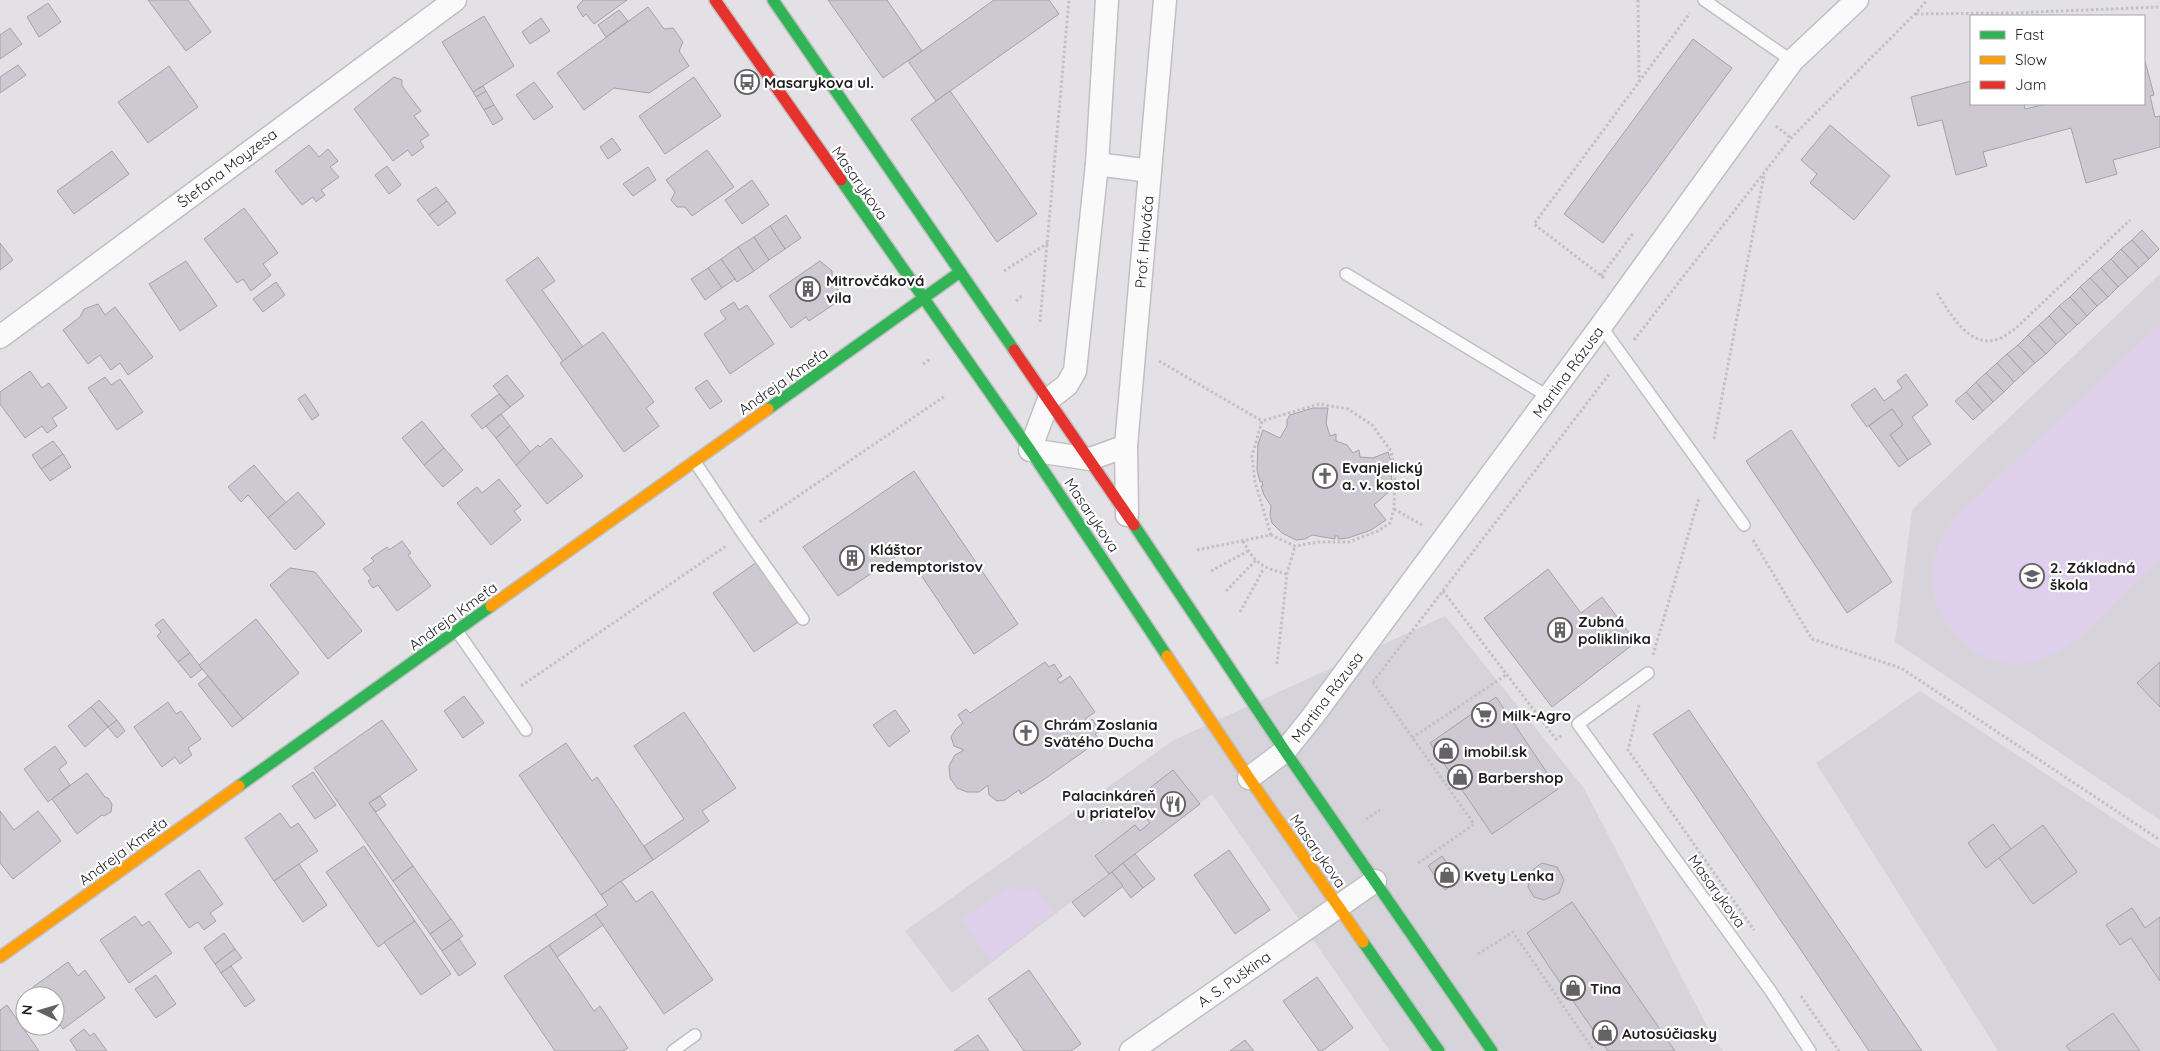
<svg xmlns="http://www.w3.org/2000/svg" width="2160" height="1051" viewBox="0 0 2160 1051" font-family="Quicksand,sans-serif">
<rect width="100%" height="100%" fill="#e3e1e5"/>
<g fill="#d7d3db">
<path d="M2160,274V820L1895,642L1912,510Z"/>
<path d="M1445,616L1584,788L1709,1030L1723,1051H1390L1212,794L952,993L905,931L1174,740Z"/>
<path d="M1920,691L2160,849V1051H1998L1816,763Z"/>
</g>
<g fill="#ded0eb">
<path d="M2160,324V558C2140,578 2120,597 2100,617C2091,625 2082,636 2072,643C2064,650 2049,656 2038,660C1984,678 1930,626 1932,572C1933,553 1944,536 1953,520Z"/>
<path d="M1006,888L1031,890L1035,888L1053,912L991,961L962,920Z"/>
</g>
<g fill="#cec8d3" stroke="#a3a2a4">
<path d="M148,0H188L211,32L186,51Z"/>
<path d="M583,0H627L594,24L586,14L583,17L577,7Z"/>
<path d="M828,0H887L922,51L883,78Z"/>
<path d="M994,0H1049L1059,14L936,101L908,61Z"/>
<path d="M48,3L61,22L39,37L27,17Z"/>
<path d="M648,7L664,29L673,28L683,42L679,51L689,66L649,93L614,88L584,110L557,73Z"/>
<path d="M619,10L628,21L606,37L598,25Z"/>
<path d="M484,16L514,66L473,92L442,42Z"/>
<path d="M541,18L550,31L530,44L522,32Z"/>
<path d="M10,28L22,44L0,59V35Z"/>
<path d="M1693,39L1732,68L1603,243L1564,214Z"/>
<path d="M2144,61H2145L2154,95L2150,96L2155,117L2160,116V147L2113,160L2117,174L2086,183L2071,128L1983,152L1987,166L1956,175L1942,120L1918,126L1911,97L1971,81V104H2024L2025,109L2046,104H2144Z"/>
<path d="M18,65L26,75L0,93V77Z"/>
<path d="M169,66L198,107L148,143L118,102Z"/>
<path d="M394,77L402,80V86L421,111L414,116L429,135L420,141L424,147L412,156L408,150L393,161L354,109Z"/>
<path d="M694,77L721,116L665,154L639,116Z"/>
<path d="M534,82L553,107L534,120L516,95Z"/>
<path d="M483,86L486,91L476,97L473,92Z"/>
<path d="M486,91L494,105L484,110L476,97Z"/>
<path d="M950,91L1037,214L997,242L911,119Z"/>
<path d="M494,105L503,119L493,125L484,110Z"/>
<path d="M1830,125L1890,176L1854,220L1810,183L1817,174L1801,160Z"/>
<path d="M612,138L621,150L608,159L600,147Z"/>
<path d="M309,145L319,157L328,149L338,161L330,167L339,177L321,190L325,195L316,202L313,197L302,205L275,171Z"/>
<path d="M707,150L734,187L692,216L685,207H677L671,200L675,192L666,180Z"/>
<path d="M112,151L129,174L74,214L57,191Z"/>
<path d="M387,166L401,185L389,194L375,175Z"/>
<path d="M648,167L656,180L633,196L623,184Z"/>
<path d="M752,180L769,205L742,224L725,200Z"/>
<path d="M436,187L447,201L429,215L417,200Z"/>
<path d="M447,201L456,213L438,226L429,215Z"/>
<path d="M244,208L278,253L263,264L271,275L251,291L243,279L237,283L204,239Z"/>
<path d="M786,215L801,238L785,249L770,226Z"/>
<path d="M770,226L785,249L769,260L754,237Z"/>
<path d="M2142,230L2159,249L2149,259L2132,240Z"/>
<path d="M754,237L769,260L754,271L738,247Z"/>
<path d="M2132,240L2149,259L2139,268L2121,249Z"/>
<path d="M0,243L13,260L0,270Z"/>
<path d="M738,247L754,271L737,282L721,259Z"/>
<path d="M2121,249L2139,268L2128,278L2111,259Z"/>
<path d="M538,257L555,281L542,290L583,347L563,361L506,280Z"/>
<path d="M721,259L735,279L722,288L708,268Z"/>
<path d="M2111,259L2128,278L2118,287L2101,268Z"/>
<path d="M186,261L217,306L180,331L149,284Z"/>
<path d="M820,261L832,271V281L843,298L809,321L806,317L791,328L769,296Z"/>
<path d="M708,268L722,288L705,300L691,279Z"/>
<path d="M2101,268L2118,287L2108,297L2090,278Z"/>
<path d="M2090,278L2108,297L2097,306L2080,287Z"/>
<path d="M276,282L285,295L263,312L253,299Z"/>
<path d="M2080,287L2097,306L2087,316L2070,297Z"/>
<path d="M2070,297L2087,316L2077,325L2059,306Z"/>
<path d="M734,302L739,310L747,305L774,344L730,374L704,334L726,319L720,311Z"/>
<path d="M98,304L105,315L115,307L153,357L128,375L120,363L111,370L100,355L88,364L63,330L80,317L84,309Z"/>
<path d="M2059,306L2077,325L2066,335L2049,316Z"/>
<path d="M2049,316L2066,335L2056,344L2039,325Z"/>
<path d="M2039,325L2056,344L2046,354L2028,335Z"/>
<path d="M603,332L654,402L646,408L659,426L624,452L560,363Z"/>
<path d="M2028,335L2046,354L2035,363L2018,345Z"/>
<path d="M2018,345L2035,363L2024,373L2007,354Z"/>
<path d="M2007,354L2024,373L2014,382L1997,363Z"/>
<path d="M1997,363L2014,382L2004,392L1986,373Z"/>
<path d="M30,371L42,388L49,383L67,408L52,418L57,426L47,433L42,426L25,438L0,404V392Z"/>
<path d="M1986,373L2004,392L1993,402L1976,382Z"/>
<path d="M1906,374L1928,405L1912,417L1931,444L1908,460L1890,435L1903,425L1892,409L1867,427L1851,405L1875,388L1884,401L1902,388L1897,381Z"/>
<path d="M507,375L524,396L510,407L493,386Z"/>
<path d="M105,377L111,385L120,379L143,412L117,430L88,388Z"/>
<path d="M707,380L722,401L710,409L695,388Z"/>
<path d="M1976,382L1993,402L1983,411L1966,392Z"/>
<path d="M1966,392L1983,411L1973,420L1955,401Z"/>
<path d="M305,394L319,415L312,420L298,399Z"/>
<path d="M499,394L510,407L482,429L471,415Z"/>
<path d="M1313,408H1328L1326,423L1330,436L1336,434V441L1347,445L1353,453L1359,450L1360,457L1373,458L1388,452L1391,462L1392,489L1374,505L1386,520L1371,530L1348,538L1338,539V536H1335V539L1312,535L1305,539L1296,540L1282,533L1272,523L1270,515L1271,506L1264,495L1261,486H1263L1262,481L1260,482L1257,470L1258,444L1263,430L1280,438L1287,426V420L1290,415Z"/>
<path d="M1892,409L1903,425L1890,435L1908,460L1899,467L1869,426Z"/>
<path d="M501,414L510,426L496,438L486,426Z"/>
<path d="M422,421L444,448L424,465L402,438Z"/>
<path d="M510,426L531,453L516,465L496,438Z"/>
<path d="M1791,430L1892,582L1847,613L1746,461Z"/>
<path d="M551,438L583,476L547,504L516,465L538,445L540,447Z"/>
<path d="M53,441L63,454L41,469L32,455Z"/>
<path d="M444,448L463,470L443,487L424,465Z"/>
<path d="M63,454L71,467L50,481L41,469Z"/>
<path d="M254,465L286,503L268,518L248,495L241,502L228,487Z"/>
<path d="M914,471L1018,624L974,654L913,563L910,566L901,553L838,596L803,547Z"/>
<path d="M499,479L521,506L514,511L521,520L491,545L457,503L477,487L482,493Z"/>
<path d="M298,492L325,524L295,550L268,518Z"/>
<path d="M402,541L411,553L408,555L431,586L397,611L378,585L373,588L368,581L371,579L363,569L374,561L371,558L387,547L389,550Z"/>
<path d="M757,562L798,622L754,652L713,593Z"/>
<path d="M290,568L315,572L362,631L328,659L270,585Z"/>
<path d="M1548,569L1581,613L1602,597L1636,642L1552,707L1484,618Z"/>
<path d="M163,619L190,653L178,662L157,636L161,632L155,625Z"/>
<path d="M256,619L299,673L243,719L199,665Z"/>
<path d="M190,653L202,669L191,678L178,662Z"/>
<path d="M1045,662L1049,667L1054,664L1062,676L1057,679L1060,683L1070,676L1095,712L1085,719L1088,723L1092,719L1100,731L1095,734L1100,740L1043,780L1021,794L1019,790L1005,800L997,801L989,795L988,785L979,792H967L957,788L950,778L949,766L955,755L964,750L954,746L951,737L956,729L963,723L958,715L966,709L970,713Z"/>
<path d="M2160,662V707L2137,683Z"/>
<path d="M208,676L243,719L232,727L198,684Z"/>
<path d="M464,696L484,723L463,738L444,711Z"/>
<path d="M1496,697L1558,789L1492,834L1430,743Z"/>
<path d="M99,700L117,720L108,727L91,707Z"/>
<path d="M168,702L176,714L181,711L201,739L188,748L192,755L180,764L175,757L162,767L134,727Z"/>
<path d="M91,707L108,727L85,747L68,726Z"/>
<path d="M895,710L910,731L889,747L873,725Z"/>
<path d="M1689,710L1922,1051H1869L1807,959L1653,734Z"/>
<path d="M684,712L736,788L702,811L709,821L653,860L644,846L684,819L634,746Z"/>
<path d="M117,720L125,731L117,738L108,727Z"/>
<path d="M382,720L417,770L369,803L413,866L393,881L314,768Z"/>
<path d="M566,743L592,781L597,777L653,860L601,895L519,775Z"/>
<path d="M55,746L67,763L59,769L70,785L48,802L24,769Z"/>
<path d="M1173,770L1200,804L1109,874L1095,856L1135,825L1140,831L1150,823L1133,801Z"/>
<path d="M313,772L336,805L315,819L292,786Z"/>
<path d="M87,773L105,797L108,798L112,804L111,812L104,816L102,815L77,834L52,799Z"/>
<path d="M380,796L386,805L376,812L369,803Z"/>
<path d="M0,811L14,830L38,811L61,841L13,879L0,863Z"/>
<path d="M280,813L291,828L298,823L318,851L274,881L245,838Z"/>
<path d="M1993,824L2011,849L1986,868L1968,843Z"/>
<path d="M2043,825L2077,872L2033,904L1999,858Z"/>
<path d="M364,846L415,921L378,947L326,872Z"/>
<path d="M1229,850L1270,910L1235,934L1194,875Z"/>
<path d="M1135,854L1155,879L1143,888L1123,863Z"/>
<path d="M1442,856L1459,880L1445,890L1428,866Z"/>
<path d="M1123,863L1143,888L1131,898L1112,872Z"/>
<path d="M1542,863L1557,867L1564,880L1559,893L1544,900L1534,897L1528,887L1531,871Z"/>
<path d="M299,864L327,905L303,922L274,881Z"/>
<path d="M413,866L451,919L430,934L393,881Z"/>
<path d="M199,870L223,904L210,913L216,921L204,930L198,922L189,928L165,894Z"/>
<path d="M1112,872L1123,886L1084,917L1072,902Z"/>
<path d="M621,881L636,902L652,891L713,980L664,1014L595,914L608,905L601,895Z"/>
<path d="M1572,902L1675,1051H1608L1550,968L1527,933Z"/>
<path d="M2132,908L2145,928L2160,917V981L2131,938L2120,945L2106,925Z"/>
<path d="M595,914L603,925L557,957L549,945Z"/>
<path d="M135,916L142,926L149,921L172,953L129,983L100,940Z"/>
<path d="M451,919L463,936L442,951L430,934Z"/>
<path d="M415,921L451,974L421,995L384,942Z"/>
<path d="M224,933L235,949L215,964L204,948Z"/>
<path d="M459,939L476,964L459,976L442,951Z"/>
<path d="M549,945L594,1011L600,1006L628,1048L623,1051H555L504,976Z"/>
<path d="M235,949L242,958L221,973L215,964Z"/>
<path d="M68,962L78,976L85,970L105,998L63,1029L55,1018V996H39L33,987Z"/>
<path d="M231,966L255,1000L245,1007L221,973Z"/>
<path d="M1029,970L1081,1044L1071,1051H1024L988,999Z"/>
<path d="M156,975L176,1004L156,1018L135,989Z"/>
<path d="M1317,977L1353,1028L1322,1051H1319L1283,1001Z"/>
<path d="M7,1005L39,1051H0V1010Z"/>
<path d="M2113,1013L2140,1051H2070L2066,1046Z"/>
<path d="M84,1029L90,1036L94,1033L107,1051H77L70,1040Z"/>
<path d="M978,1035L989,1051H954Z"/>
<path d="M1245,1040L1254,1051H1230Z"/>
</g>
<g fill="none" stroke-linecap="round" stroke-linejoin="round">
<defs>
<g id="lane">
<path d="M1704,0L1792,61"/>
<path d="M1346,274L1549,397"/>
<path d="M1601,326L1744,525"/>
<path d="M695,462L743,534L803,619"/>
<path d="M457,631L526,730"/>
<path d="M1648,673L1578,724L1770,990L1810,1051"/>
<path d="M673,1051L695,1035"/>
</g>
<g id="street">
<path d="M1107,0L1097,164L1075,371L1067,385L1049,399L1030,450L1090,459L1126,446L1165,0"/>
<path d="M1097,164L1150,171"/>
<path d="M0,337L455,0"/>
<path d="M1126,446L1127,515"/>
<path d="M1249,778L1285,751L1313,716L1601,326L1792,61L1857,0"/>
<path d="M1131,1051L1375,881"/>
</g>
<g id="fast">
<path d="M773,0L1014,350"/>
<path d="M841,180L1030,450L1167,656"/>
<path d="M768,409L960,272"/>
<path d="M1134,525L1285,751L1492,1051"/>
<path d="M239,786L491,606"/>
<path d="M1363,942L1439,1051"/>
</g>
<g id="slow">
<path d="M491,606L768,409"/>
<path d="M1167,656L1249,778L1363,942"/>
<path d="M0,957L239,786"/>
</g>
<g id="jam">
<path d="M715,0L841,180"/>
<path d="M1014,350L1134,525"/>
</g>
</defs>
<use href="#lane" stroke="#c0bfc1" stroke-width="14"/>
<use href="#street" stroke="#c0bfc1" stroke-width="25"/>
<use href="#fast" stroke="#c0bfc1" stroke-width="14"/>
<use href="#slow" stroke="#c0bfc1" stroke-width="14"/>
<use href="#jam" stroke="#c0bfc1" stroke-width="14"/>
<g stroke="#c1c1c2" stroke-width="3" stroke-dasharray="2.5 2.5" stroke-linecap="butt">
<path d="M1638,0L1639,82"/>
<path d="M1916,14L2011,13L2160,7"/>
<path d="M1776,126L1791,138"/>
<path d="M1004,271L1048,243"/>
<path d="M1601,276L1634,232"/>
<path d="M1604,278L1534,224L1690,13"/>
<path d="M1937,293C1949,312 1970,350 1998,339C2004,337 2010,332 2015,329L2130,220"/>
<path d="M1016,301L1022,296"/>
<path d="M1040,322L1069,0"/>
<path d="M1634,340L1791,138L1915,14L1927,0"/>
<path d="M1159,361L1262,421"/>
<path d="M923,364L931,359"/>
<path d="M1714,439L1764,175"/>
<path d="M1394,509L1422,525"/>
<path d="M760,522L945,396"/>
<path d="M1753,540L1812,639L1901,668L2160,840"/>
<path d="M1243,541C1255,564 1263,568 1287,574"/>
<path d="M1197,550L1271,535L1295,546L1318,542H1349L1378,531L1390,523L1394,509L1395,475L1391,451L1372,425L1348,409L1319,404L1262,421L1252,456L1255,482L1271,535"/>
<path d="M1211,571L1248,551"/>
<path d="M1226,591L1256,560"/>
<path d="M1443,591L1556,739L1563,735"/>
<path d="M1240,612L1264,568"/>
<path d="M1653,655L1699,498"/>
<path d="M1277,664L1287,574L1295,546"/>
<path d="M1373,682L1610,373"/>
<path d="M1373,682L1474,824L1417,864"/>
<path d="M521,686L726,546"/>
<path d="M1639,705L1628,750L1754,930"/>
<path d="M1412,738L1506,675"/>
<path d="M1366,819L1380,810"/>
<path d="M1478,954L1513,932L1594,1051"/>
<path d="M1801,996L1839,1051"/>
</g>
<use href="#lane" stroke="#fbfafb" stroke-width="11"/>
<use href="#street" stroke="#fbfafb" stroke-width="22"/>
<use href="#fast" stroke="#30b455" stroke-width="11"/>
<use href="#slow" stroke="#ff9f0a" stroke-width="11"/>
<use href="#jam" stroke="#e5322d" stroke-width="11"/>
</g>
<defs>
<symbol id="bus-ring" viewBox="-11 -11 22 22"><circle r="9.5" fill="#fff" stroke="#646265" stroke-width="1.5"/><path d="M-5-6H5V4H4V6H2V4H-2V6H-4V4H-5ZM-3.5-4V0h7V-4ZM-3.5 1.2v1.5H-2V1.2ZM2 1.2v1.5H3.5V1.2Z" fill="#646265"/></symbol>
<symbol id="building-ring" viewBox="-11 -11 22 22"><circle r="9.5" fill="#fff" stroke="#646265" stroke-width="1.5"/><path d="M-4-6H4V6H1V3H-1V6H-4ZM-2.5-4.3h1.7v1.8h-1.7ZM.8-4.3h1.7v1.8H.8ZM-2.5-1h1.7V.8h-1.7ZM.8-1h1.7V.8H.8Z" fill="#646265"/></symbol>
<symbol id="church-ring" viewBox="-11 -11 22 22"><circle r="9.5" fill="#fff" stroke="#646265" stroke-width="1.5"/><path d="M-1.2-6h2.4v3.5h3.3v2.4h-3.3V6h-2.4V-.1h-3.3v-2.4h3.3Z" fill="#646265"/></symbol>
<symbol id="school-ring" viewBox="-11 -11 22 22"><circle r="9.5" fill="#fff" stroke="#646265" stroke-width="1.5"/><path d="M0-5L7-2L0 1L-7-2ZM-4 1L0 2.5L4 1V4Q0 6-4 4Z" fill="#646265"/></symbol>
<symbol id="supermarket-ring" viewBox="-11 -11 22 22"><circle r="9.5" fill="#fff" stroke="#646265" stroke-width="1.5"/><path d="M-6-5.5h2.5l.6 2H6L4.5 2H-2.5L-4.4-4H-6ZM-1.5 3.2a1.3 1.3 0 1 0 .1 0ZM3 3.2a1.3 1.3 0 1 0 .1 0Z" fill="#646265"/></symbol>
<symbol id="shop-ring" viewBox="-11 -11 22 22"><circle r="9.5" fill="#fff" stroke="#646265" stroke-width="1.5"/><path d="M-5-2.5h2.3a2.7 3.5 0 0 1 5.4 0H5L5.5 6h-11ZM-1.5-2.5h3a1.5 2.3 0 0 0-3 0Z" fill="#646265"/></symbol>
<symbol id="restaurant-ring" viewBox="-11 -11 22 22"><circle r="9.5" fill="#fff" stroke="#646265" stroke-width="1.5"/><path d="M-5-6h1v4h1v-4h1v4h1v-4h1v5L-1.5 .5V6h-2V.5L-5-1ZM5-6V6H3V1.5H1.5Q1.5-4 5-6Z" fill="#646265"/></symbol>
</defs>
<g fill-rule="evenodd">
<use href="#bus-ring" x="733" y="68" width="28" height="28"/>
<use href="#building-ring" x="794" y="275" width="28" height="28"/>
<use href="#church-ring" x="1311" y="462" width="28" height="28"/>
<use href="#building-ring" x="838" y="544" width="28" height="28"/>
<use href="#school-ring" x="2018" y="562" width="28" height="28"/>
<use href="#building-ring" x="1546" y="616" width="28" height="28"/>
<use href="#supermarket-ring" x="1470" y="701" width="28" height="28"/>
<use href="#church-ring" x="1012" y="719" width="28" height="28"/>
<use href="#shop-ring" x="1432" y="737" width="28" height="28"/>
<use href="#shop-ring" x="1446" y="763" width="28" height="28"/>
<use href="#restaurant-ring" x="1159" y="790" width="28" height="28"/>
<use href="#shop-ring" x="1433" y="861" width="28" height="28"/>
<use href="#shop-ring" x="1559" y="974" width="28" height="28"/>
<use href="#shop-ring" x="1591" y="1019" width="28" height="28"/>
</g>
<g text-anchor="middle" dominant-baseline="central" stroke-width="4.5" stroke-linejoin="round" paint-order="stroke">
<g font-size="15" font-weight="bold" fill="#1f1e20" stroke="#fff" text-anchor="start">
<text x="764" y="82">Masarykova ul.</text>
<text x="826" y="280">Mitrovčáková<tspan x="826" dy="17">vila</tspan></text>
<text x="1342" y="467">Evanjelický<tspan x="1342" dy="17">a. v. kostol</tspan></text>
<text x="870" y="549">Kláštor<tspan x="870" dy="17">redemptoristov</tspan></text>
<text x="2050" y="567">2. Základná<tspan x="2050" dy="17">škola</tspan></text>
<text x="1578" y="621">Zubná<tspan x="1578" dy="17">poliklinika</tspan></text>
<text x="1502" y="715">Milk-Agro</text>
<text x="1044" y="724">Chrám Zoslania<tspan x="1044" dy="17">Svätého Ducha</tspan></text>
<text x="1464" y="751">imobil.sk</text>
<text x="1478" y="777">Barbershop</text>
<text x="1156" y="795" text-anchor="end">Palacinkáreň<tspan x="1156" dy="17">u priateľov</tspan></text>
<text x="1464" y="875">Kvety Lenka</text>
<text x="1590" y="988">Tina</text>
<text x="1622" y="1033">Autosúčiasky</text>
</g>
<g font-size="15" fill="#1f1e20" stroke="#fff">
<text transform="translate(227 168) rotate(-37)">Štefana Moyzesa</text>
<text transform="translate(860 183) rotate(55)">Masarykova</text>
<text transform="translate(1144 242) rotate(-85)">Prof. Hlaváča</text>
<text transform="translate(1568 372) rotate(-54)">Martina Rázusa</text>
<text transform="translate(783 381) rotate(-35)">Andreja Kmeťa</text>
<text transform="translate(1092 515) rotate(56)">Masarykova</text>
<text transform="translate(453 616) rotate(-36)">Andreja Kmeťa</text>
<text transform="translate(1327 697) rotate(-53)">Martina Rázusa</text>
<text transform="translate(123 851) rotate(-36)">Andreja Kmeťa</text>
<text transform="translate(1318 851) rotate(55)">Masarykova</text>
<text transform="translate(1717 891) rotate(54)">Masarykova</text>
<text transform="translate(1234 979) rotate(-35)">A. S. Puškina</text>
</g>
</g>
<rect x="1970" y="15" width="175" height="90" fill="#ffffff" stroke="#a5a5a6"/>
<rect x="1980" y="31" width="25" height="8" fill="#30b455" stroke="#a5a5a6"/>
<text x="2015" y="40" font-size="15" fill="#1f1e20">Fast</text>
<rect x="1980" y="56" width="25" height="8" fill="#ff9f0a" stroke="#a5a5a6"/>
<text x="2015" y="65" font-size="15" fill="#1f1e20">Slow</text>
<rect x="1980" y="81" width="25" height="8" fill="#e5322d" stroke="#a5a5a6"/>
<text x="2015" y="90" font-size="15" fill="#1f1e20">Jam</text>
<g transform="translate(40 1011) rotate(275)"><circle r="24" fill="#ffffff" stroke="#a5a5a6"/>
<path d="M0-4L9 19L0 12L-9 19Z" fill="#646265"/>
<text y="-8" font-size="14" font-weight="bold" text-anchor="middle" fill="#1f1e20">N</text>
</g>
</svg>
